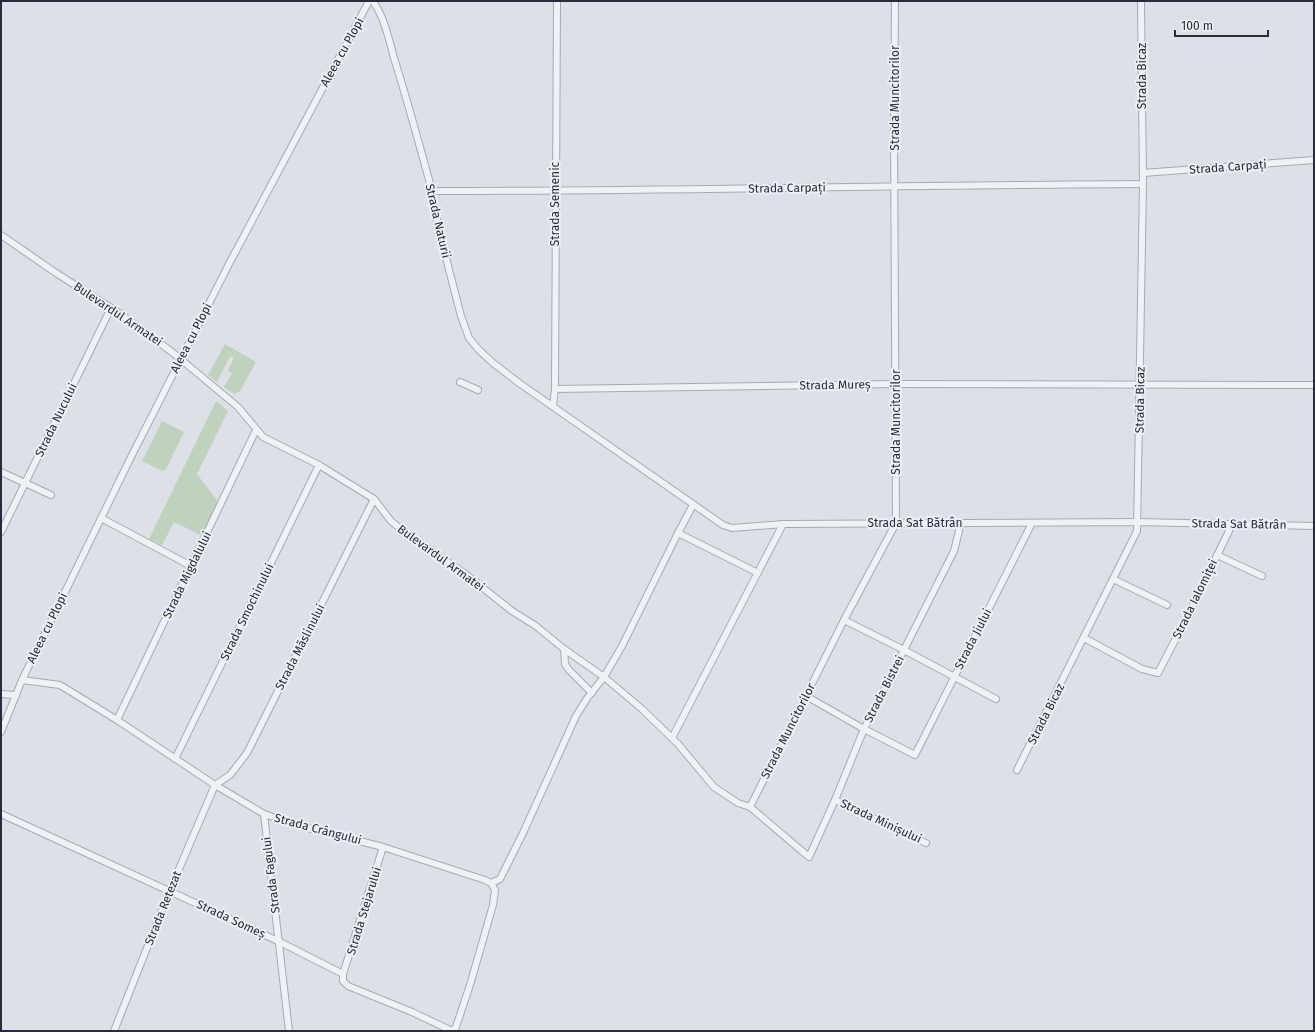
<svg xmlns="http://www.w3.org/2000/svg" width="1315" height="1032" viewBox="0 0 1315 1032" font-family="'Fira Sans',sans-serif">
<rect width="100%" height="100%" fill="#dde0e7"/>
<g fill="#c0d1be">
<path d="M225,344L256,362L240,391L234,394L224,387L232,373L228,371L234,358L230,356L217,382L208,375Z"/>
<path d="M216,401L228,411L197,474L219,503L203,536L174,522L162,545L149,539Z"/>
<path d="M162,421L184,432L166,469L163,471L142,461Z"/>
</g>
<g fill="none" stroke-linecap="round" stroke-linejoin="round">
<defs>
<g id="minor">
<path d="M373,1C384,17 389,39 394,58C408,102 420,147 432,191V199L445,254L461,316L469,338L479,350L493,363L519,383L723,525L732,528L783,524L1137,522L1314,526"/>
<path d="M1143,173L1314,160"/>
<path d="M432,191C669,191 906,185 1143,184"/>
<path d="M1,235L56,273L119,313L172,352L238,407L263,437L319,465L374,499L391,521L403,531L464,573L512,611L536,626L564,649L604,677L642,709L678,744L714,787L738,803L750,807L809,857L835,800L864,729L954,551L959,531L958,523"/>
<path d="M460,382L478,390"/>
<path d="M555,389L896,384L1314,385"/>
<path d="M553,406L555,389L557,1"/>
<path d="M1,472L51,495"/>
<path d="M101,518L191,566"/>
<path d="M1,532L111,308"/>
<path d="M678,533L758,573"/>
<path d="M1217,555L1262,576"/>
<path d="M1113,579L1167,605"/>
<path d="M844,620L904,650L996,699"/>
<path d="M1084,638L1142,669L1158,673L1188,615L1229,531V524"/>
<path d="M564,649L565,664L569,670L592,693"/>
<path d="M22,680L60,685L117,720L215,785L264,814L304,827L383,847L485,880L491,883L495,890L493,905L470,985L456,1027L454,1030H450L412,1012L348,986L343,981V974L383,847"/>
<path d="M1,694L16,695"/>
<path d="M806,696L864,729L915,755L1032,523"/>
<path d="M117,720L256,430"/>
<path d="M1,732L22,680L130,459L229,264L369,1"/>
<path d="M672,738L783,524"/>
<path d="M175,759L319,465"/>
<path d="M1017,770L1137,531L1143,184L1141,1"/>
<path d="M215,785L230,775L247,753L374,499"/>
<path d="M835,800L926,843"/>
<path d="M750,807L844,620L896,523L894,129L895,1"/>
<path d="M1,814L278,941L343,974"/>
<path d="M264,814L289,1031"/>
<path d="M491,883L500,879L523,833L576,716L588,697L604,677L622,646L678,533L693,505"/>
<path d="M114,1031L170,890L215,785"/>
</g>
</defs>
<use href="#minor" stroke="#a6aab4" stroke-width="8"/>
<use href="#minor" stroke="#eff1f5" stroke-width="6"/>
</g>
<g text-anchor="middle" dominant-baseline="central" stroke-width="4" stroke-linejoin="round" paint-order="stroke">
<g font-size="12" fill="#262c3d" stroke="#eceff5">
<text transform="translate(342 52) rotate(-61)">Aleea cu Plopi</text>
<text transform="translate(1142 76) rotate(-90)">Strada Bicaz</text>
<text transform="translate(895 98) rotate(-90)">Strada Muncitorilor</text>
<text transform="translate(1228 167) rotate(-4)">Strada Carpați</text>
<text transform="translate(787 188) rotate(-1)">Strada Carpați</text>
<text transform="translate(555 204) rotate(-90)">Strada Semenic</text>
<text transform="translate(438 221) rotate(77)">Strada Naturii</text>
<text transform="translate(118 314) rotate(34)">Bulevardul Armatei</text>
<text transform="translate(191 338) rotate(-63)">Aleea cu Plopi</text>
<text transform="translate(835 385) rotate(-1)">Strada Mureș</text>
<text transform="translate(1140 400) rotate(-89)">Strada Bicaz</text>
<text transform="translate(56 420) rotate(-64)">Strada Nucului</text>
<text transform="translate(896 422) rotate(-90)">Strada Muncitorilor</text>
<text x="915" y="523">Strada Sat Bătrân</text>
<text transform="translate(1239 524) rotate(1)">Strada Sat Bătrân</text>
<text transform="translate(441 558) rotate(36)">Bulevardul Armatei</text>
<text transform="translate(187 575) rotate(-64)">Strada Migdalului</text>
<text transform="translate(1195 599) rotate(-64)">Strada Ialomiței</text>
<text transform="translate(247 612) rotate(-64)">Strada Smochinului</text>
<text transform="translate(47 628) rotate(-64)">Aleea cu Plopi</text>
<text transform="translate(973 639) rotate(-63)">Strada Jiului</text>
<text transform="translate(300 647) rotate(-63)">Strada Măslinului</text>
<text transform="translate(884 689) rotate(-63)">Strada Bistrei</text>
<text transform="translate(1046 714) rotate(-63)">Strada Bicaz</text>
<text transform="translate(788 731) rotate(-63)">Strada Muncitorilor</text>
<text transform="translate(881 821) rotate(25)">Strada Minișului</text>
<text transform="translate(318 829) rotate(15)">Strada Crângului</text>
<text transform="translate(271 875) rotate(-97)">Strada Fagului</text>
<text transform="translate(163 908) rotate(-68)">Strada Retezat</text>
<text transform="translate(364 911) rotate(-73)">Strada Stejarului</text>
<text transform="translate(231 919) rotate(25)">Strada Someș</text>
</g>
</g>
<rect width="1315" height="1032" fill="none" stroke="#262c3d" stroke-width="4"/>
<path d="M1175 30v6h93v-6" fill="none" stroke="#262c3d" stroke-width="2"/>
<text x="1181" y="30" font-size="12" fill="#262c3d" stroke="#eceff5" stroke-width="3" paint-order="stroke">100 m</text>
</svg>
